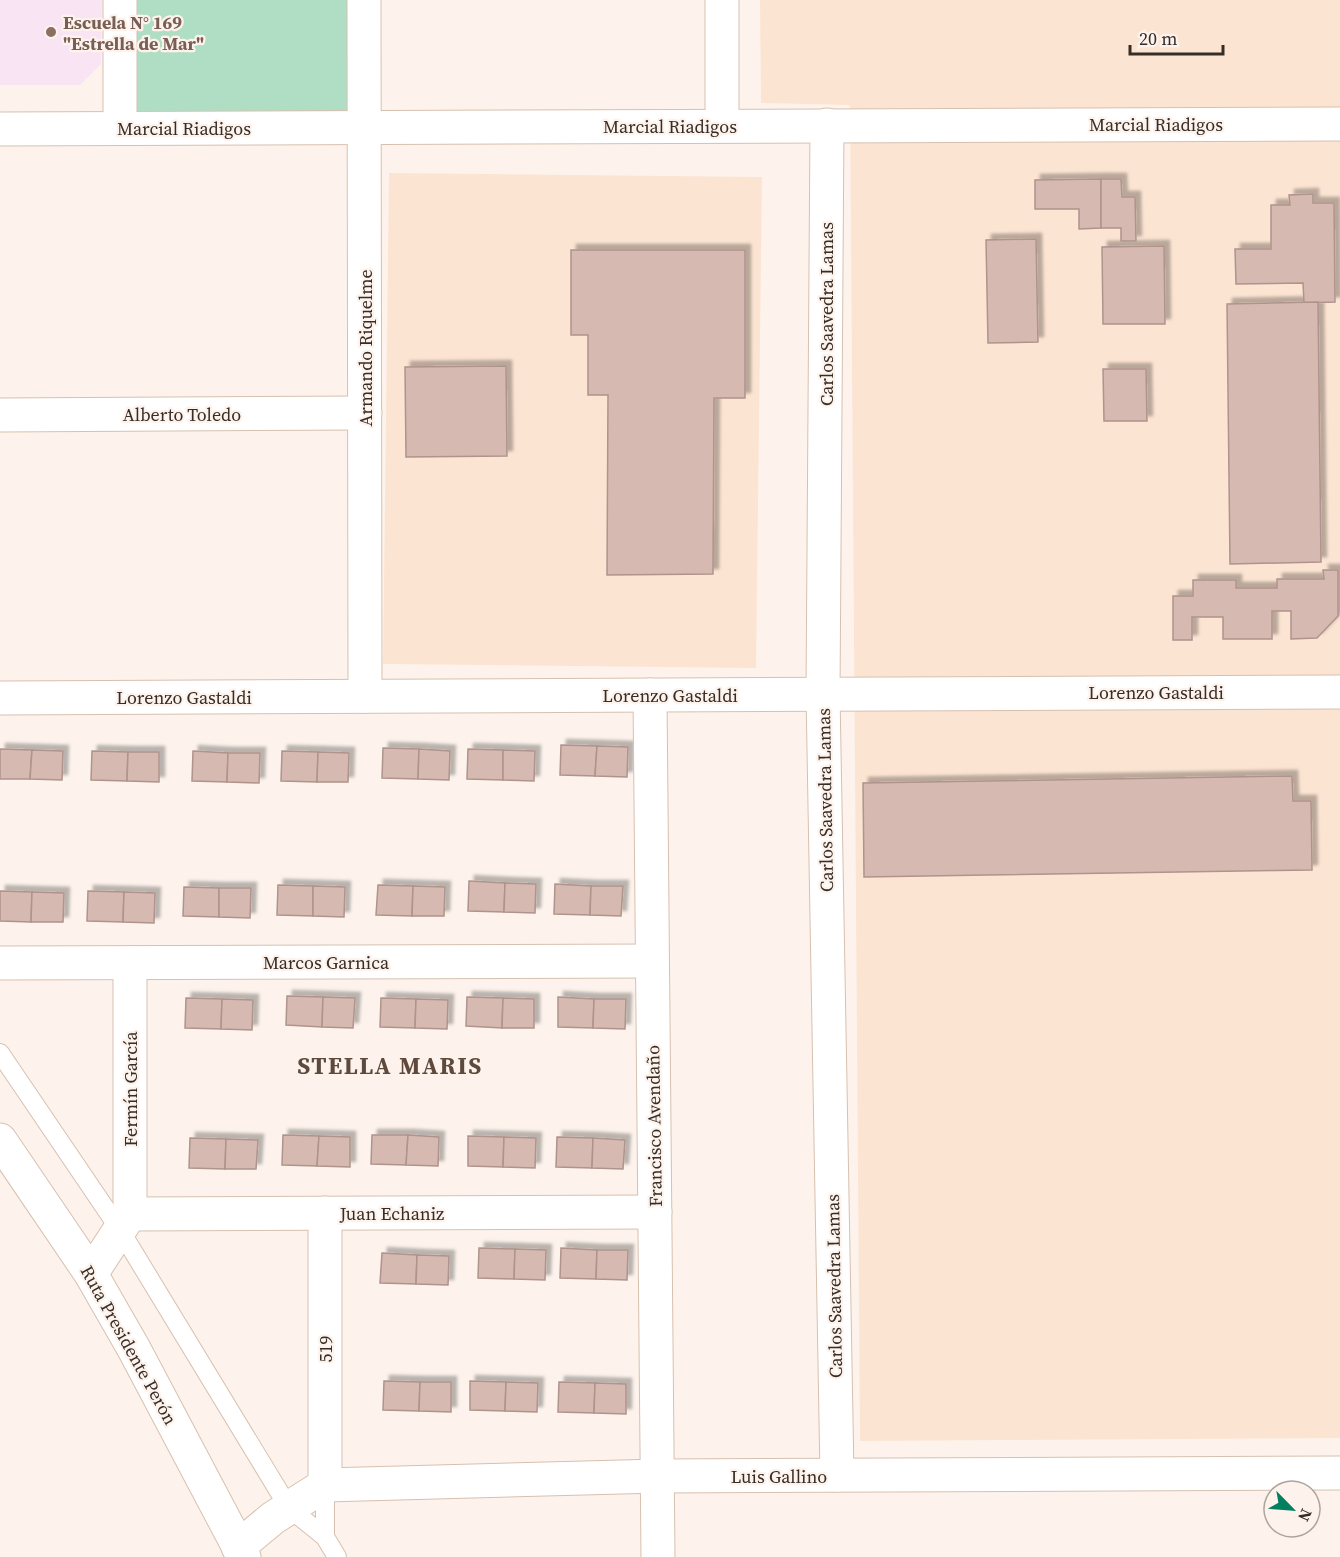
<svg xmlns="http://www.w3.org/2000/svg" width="1340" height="1557" viewBox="0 0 1340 1557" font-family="'Source Serif 4',serif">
<defs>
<filter id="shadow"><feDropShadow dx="5.5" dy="-5.5" stdDeviation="1.5" flood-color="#0004"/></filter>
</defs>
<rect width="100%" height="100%" fill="#fdf3ec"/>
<g fill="#fce4d2">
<path d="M760,0H1340V1438L860,1441L850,105L761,103Z"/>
<path d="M389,173L762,177L756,668L383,664Z"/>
</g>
<path fill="#f9e4f3" d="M0,0H102L101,64L80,85H0Z"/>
<path fill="#b0dec5" d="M120,0H364L365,127L120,128Z"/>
<g fill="#d6bab2" stroke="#af938c" stroke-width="1.5" filter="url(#shadow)">
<path d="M1101,179V228L1079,229V209H1035V180Z"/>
<path d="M1101,179H1121L1122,197H1135L1136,241H1121V228H1101Z"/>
<path d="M1313,194V203H1334L1335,302L1304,303L1303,283L1236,284L1235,249H1271V205H1290L1289,195Z"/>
<path d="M1036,239L1038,342L988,343L986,240Z"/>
<path d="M1164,246L1165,324H1103L1102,247Z"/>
<path d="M571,250H745V398H714L713,574L607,575L608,395H588V335H571Z"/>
<path d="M1318,302L1321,562L1230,564L1227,304Z"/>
<path d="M506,366L507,456L406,457L405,367Z"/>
<path d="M1103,369H1146L1147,421H1104Z"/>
<path d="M1323,570H1338V616L1317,638L1291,639V611H1272V639H1223V617H1192V640H1173V596H1193V580H1236V588H1277V579H1324Z"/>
<path d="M561,745L597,746L595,776L560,775Z"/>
<path d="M597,746L628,747L627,777L595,776Z"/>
<path d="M383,748L419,749L418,779L382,778Z"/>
<path d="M0,749L32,750L30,779H0Z"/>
<path d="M419,749L450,751L449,780L418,779Z"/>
<path d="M468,749L503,750V780L467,779Z"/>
<path d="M32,750L63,751L62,780L30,779Z"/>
<path d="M503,750L535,751L534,781L503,780Z"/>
<path d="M92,751L128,752L127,781L91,780Z"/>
<path d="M193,751L228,753L227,782L192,781Z"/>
<path d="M282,751L318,752L317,782L281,781Z"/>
<path d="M128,752H159V782L127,781Z"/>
<path d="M318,752L349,753L348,782H317Z"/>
<path d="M228,753H260L259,783L227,782Z"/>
<path d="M1292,776L1293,801H1311L1312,870L864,877L863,783Z"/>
<path d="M469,881L505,883L504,912L468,911Z"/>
<path d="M505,883L536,884L535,913L504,912Z"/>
<path d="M555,884L591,886L590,915L554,914Z"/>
<path d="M278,885L313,886V916L277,915Z"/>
<path d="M378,885L413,886L412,916L376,915Z"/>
<path d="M313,886L345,887L344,917L313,916Z"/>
<path d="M413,886L445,887L444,916H412Z"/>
<path d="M591,886H623L621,916L590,915Z"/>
<path d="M184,887L219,888V917L183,916Z"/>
<path d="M219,888H251L250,918L219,917Z"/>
<path d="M0,891L32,892L31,922L0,921Z"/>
<path d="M88,891L124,892L123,922L87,921Z"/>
<path d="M32,892L64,893L63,922H31Z"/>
<path d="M124,892L155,893L154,923L123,922Z"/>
<path d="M287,996L323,997L322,1027L286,1025Z"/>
<path d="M323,997L355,998L353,1028L322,1027Z"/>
<path d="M467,997L503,998L502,1028L466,1026Z"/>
<path d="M558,997L594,999L593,1028L558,1027Z"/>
<path d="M186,998L222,999L221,1029L185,1028Z"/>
<path d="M381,998L416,999L415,1028L380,1027Z"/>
<path d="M503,998L534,999V1028H502Z"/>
<path d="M222,999L253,1000L252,1030L221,1029Z"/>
<path d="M416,999L448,1000L447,1029L415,1028Z"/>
<path d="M594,999H626L625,1029L593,1028Z"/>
<path d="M283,1135L319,1136L317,1166L282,1165Z"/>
<path d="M372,1135H408L406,1165L371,1164Z"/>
<path d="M408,1135L439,1137L438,1166L406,1165Z"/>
<path d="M319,1136L350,1137V1167L317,1166Z"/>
<path d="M468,1136L504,1137L503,1167L468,1166Z"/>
<path d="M504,1137L536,1138L535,1168L503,1167Z"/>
<path d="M557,1137L593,1138L592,1168L556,1167Z"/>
<path d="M190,1138L226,1139L225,1169L189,1168Z"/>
<path d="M593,1138L625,1140L623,1169L592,1168Z"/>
<path d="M226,1139L258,1140L256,1169H225Z"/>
<path d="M479,1248L515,1249L514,1279L478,1278Z"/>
<path d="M561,1248L597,1250L596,1279L560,1278Z"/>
<path d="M515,1249L546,1250L545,1280L514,1279Z"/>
<path d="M597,1250H628L627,1280L596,1279Z"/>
<path d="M382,1253L417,1255L416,1284L380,1283Z"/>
<path d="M417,1255L449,1256L448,1285L416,1284Z"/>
<path d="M384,1381L420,1382L419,1411L383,1410Z"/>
<path d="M470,1381L506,1382L505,1411L470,1410Z"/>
<path d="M420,1382H451V1412L419,1411Z"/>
<path d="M506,1382L538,1383L537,1412L505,1411Z"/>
<path d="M559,1382L595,1383L594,1413L558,1412Z"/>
<path d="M595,1383L626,1384V1414L594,1413Z"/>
</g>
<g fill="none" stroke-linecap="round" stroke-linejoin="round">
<defs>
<g id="service">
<path d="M0,1053L120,1230L289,1508L325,1537"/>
<path d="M325,1485V1537L337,1557"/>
</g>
<g id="minor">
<path d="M120,0V128"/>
<path d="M364,0L365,696"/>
<path d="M722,0V126"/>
<path d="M827,125L823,694L837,1475"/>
<path d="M0,129L1340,124"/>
<path d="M0,415L365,413"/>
<path d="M650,695L658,1557"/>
<path d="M0,698L1340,692"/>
<path d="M0,963L652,961"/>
<path d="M325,1213V1485"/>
<path d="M130,1214L655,1212"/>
<path d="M130,1214V963"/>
<path d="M91,1274L130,1214"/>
<path d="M238,1547L273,1518L325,1485L659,1476L1340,1473"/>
</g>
<path id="secondary" d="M0,1140L91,1274L134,1349L244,1557"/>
</defs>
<use href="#service" stroke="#d7c0af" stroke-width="20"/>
<use href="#minor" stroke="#d7c0af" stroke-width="35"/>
<use href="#secondary" stroke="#d7c0af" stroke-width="35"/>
<use href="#service" stroke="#fff" stroke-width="18"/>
<use href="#minor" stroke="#fff" stroke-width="33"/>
<use href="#secondary" stroke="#fff" stroke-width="33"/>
</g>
<circle fill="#8d6e63" stroke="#fdf3ec" stroke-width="2" cx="51" cy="32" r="6"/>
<g text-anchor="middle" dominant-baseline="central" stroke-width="4.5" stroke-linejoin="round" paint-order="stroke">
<g font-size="18" font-weight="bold" fill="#785e54" stroke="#fdf3ec" text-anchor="start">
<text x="63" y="22">Escuela N° 169<tspan x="63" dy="21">"Estrella de Mar"</tspan></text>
</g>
<g font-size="18" fill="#362d27" stroke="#fdf3ec">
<text x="1156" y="124">Marcial Riadigos</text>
<text x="670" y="126">Marcial Riadigos</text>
<text x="184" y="128">Marcial Riadigos</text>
<text transform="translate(826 314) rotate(-90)">Carlos Saavedra Lamas</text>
<text transform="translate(365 348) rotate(-90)">Armando Riquelme</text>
<text x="182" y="414">Alberto Toledo</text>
<text x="1156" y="692">Lorenzo Gastaldi</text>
<text x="670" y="695">Lorenzo Gastaldi</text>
<text x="184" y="697">Lorenzo Gastaldi</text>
<text transform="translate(825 800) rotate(-91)">Carlos Saavedra Lamas</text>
<text x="326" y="962">Marcos Garnica</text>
<text transform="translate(130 1089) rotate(-90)">Fermín García</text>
<text transform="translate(654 1126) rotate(-91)">Francisco Avendaño</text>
<text x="392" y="1213">Juan Echaniz</text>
<text transform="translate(834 1286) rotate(-91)">Carlos Saavedra Lamas</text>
<text transform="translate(129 1345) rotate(61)">Ruta Presidente Perón</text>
<text transform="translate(325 1349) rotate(-90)">519</text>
<text x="779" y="1476">Luis Gallino</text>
</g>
<g font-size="24" font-weight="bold" letter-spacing="1.5" fill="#5d4a3c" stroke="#fdf3ec">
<text x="390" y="1065">STELLA MARIS</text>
</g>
</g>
<g transform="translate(1292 1509) rotate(115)"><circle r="28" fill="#fdf3ec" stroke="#ada49d" stroke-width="1.5"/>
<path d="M0-4.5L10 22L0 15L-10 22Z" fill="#03805f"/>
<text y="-9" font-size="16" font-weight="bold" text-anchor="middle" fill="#362d27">N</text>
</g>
<path d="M1130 45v9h93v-9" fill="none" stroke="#362d27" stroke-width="3"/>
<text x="1139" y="45" font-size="18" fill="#362d27" stroke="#fdf3ec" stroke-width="4.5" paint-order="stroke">20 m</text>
</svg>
